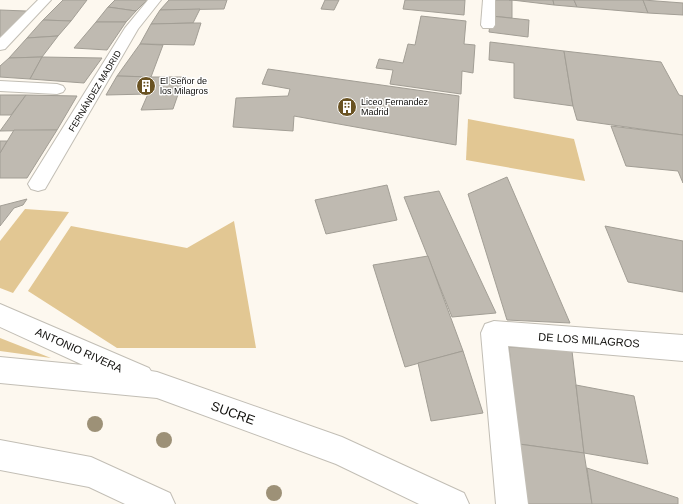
<svg xmlns="http://www.w3.org/2000/svg" width="683" height="504" viewBox="0 0 683 504" font-family="Helvetica,sans-serif">
<rect width="100%" height="100%" fill="#fdf8ef"/>
<g fill="#e2c793">
<path d="M468,119L574,139L585,181L466,160Z"/>
<path d="M25,209L69,212L13,293L0,288V241Z"/>
<path d="M234,221L256,348H117L28,291L71,226L187,248Z"/>
<path d="M0,338L51,358L0,351Z"/>
</g>
<g fill="#bfbab1" stroke="#a29e95">
<path d="M63,0H87L71,21L43,20Z"/>
<path d="M115,0H147L136,11L108,7Z"/>
<path d="M169,0H227L224,9L160,10Z"/>
<path d="M325,0H339L334,10L321,9Z"/>
<path d="M405,0H465L464,15L403,9Z"/>
<path d="M493,0H512V18L491,16Z"/>
<path d="M509,0H553L554,5L512,0Z"/>
<path d="M553,0H574L577,7L554,5Z"/>
<path d="M574,0H643L648,13L577,7Z"/>
<path d="M643,0L683,3V15L648,13Z"/>
<path d="M108,7L136,11L126,22H96Z"/>
<path d="M200,9L193,23L151,24L160,10Z"/>
<path d="M0,10L26,11L0,39Z"/>
<path d="M421,16L466,21L464,44L475,45L473,73L462,71L461,94L390,84L393,70L376,68L379,59L403,63L408,44L415,45Z"/>
<path d="M491,16L529,20L528,37L489,32Z"/>
<path d="M43,20L71,21L58,36L27,38Z"/>
<path d="M96,22H126L107,50L74,48Z"/>
<path d="M193,23H201L194,45L140,44L151,24Z"/>
<path d="M58,36L42,57L9,58L27,38Z"/>
<path d="M490,42L564,51L573,106L514,98V63L489,60Z"/>
<path d="M140,44L163,45L151,77L117,76Z"/>
<path d="M564,51L661,62L679,95L683,96V135L577,120L573,106Z"/>
<path d="M42,57L30,79L0,77V66L9,58Z"/>
<path d="M42,57L102,58L84,83L30,79Z"/>
<path d="M268,69L459,96L456,145L294,116L293,131L233,127L236,98L288,96L290,89L262,84Z"/>
<path d="M117,76L151,77H184L173,109L141,110L148,94L106,95Z"/>
<path d="M0,95H26L11,115H0Z"/>
<path d="M26,95L77,96L57,130L0,131Z"/>
<path d="M611,126L683,135V183L678,171L626,166Z"/>
<path d="M14,130H57L27,178H0V153Z"/>
<path d="M0,141H7L0,153Z"/>
<path d="M507,177L570,323L507,320L468,194Z"/>
<path d="M387,185L397,220L326,234L315,200Z"/>
<path d="M439,191L496,313L452,317L404,197Z"/>
<path d="M27,199L23,205L14,208L0,226V206Z"/>
<path d="M605,226L683,241V292L628,282Z"/>
<path d="M428,256L463,351L405,367L373,265Z"/>
<path d="M509,347L572,351L584,453L519,444Z"/>
<path d="M463,351L483,413L431,421L418,363Z"/>
<path d="M576,385L634,396L648,464L584,453Z"/>
<path d="M519,444L584,453L592,504H526Z"/>
<path d="M587,468L678,498V504H592Z"/>
</g>
<g fill="none" stroke-linecap="round" stroke-linejoin="round">
<defs>
<g id="minor">
<path d="M38,0H51L5,49L0,50V38Z"/>
<path d="M148,0H161L138,29L45,189L38,191L31,189L28,184L31,179L125,28Z"/>
<path d="M483,0H495V25L493,28H483L481,25Z"/>
<path d="M0,81L57,84L63,86L65,89L63,92L57,94L0,91Z"/>
<path d="M0,304L149,368L151,371L157,372L342,437L464,493L469,504H419L336,464L157,398L0,383V357L83,365L0,327Z"/>
<path d="M494,321L683,335V361L508,346L528,504H496L481,333L485,324Z"/>
<path d="M0,440L91,457L170,493L175,504H125L89,487L0,470Z"/>
</g>
</defs>
<use href="#minor" stroke="#c2beb5" stroke-width="2"/>
<use href="#minor" fill="#fff" fill-rule="evenodd"/>
</g>
<g fill="#9d9177">
<circle cx="95" cy="424" r="8"/>
<circle cx="164" cy="440" r="8"/>
<circle cx="274" cy="493" r="8"/>
</g>
<defs>
<symbol id="building-disc" viewBox="-11 -11 22 22"><circle r="9.5" fill="#695222" stroke="#fff"/><path d="M-4-6H4V6H1V3H-1V6H-4ZM-2.5-4.3h1.7v1.8h-1.7ZM.8-4.3h1.7v1.8H.8ZM-2.5-1h1.7V.8h-1.7ZM.8-1h1.7V.8H.8Z" fill="#fff"/></symbol>
</defs>
<g fill-rule="evenodd">
<use href="#building-disc" x="135" y="75" width="22" height="22"/>
<use href="#building-disc" x="336" y="96" width="22" height="22"/>
</g>
<g text-anchor="middle" dominant-baseline="central" stroke-width="3" stroke-linejoin="round" paint-order="stroke">
<g font-size="9" fill="#0f0e0b" stroke="#fff" text-anchor="start">
<text x="160" y="81">El Señor de<tspan x="160" dy="10">los Milagros</tspan></text>
<text x="361" y="102">Liceo Fernandez<tspan x="361" dy="10">Madrid</tspan></text>
</g>
<g font-size="9" fill="#0f0e0b" stroke="#fff">
<text transform="translate(95 91) rotate(-59)">FERNÁNDEZ MADRID</text>
</g>
<g font-size="11" fill="#0f0e0b" stroke="#fff">
<text transform="translate(589 340) rotate(4)">DE LOS MILAGROS</text>
<text transform="translate(79 350) rotate(24)">ANTONIO RIVERA</text>
</g>
<g font-size="13" fill="#0f0e0b" stroke="#fff">
<text transform="translate(233 413) rotate(20)">SUCRE</text>
</g>
</g>
</svg>
